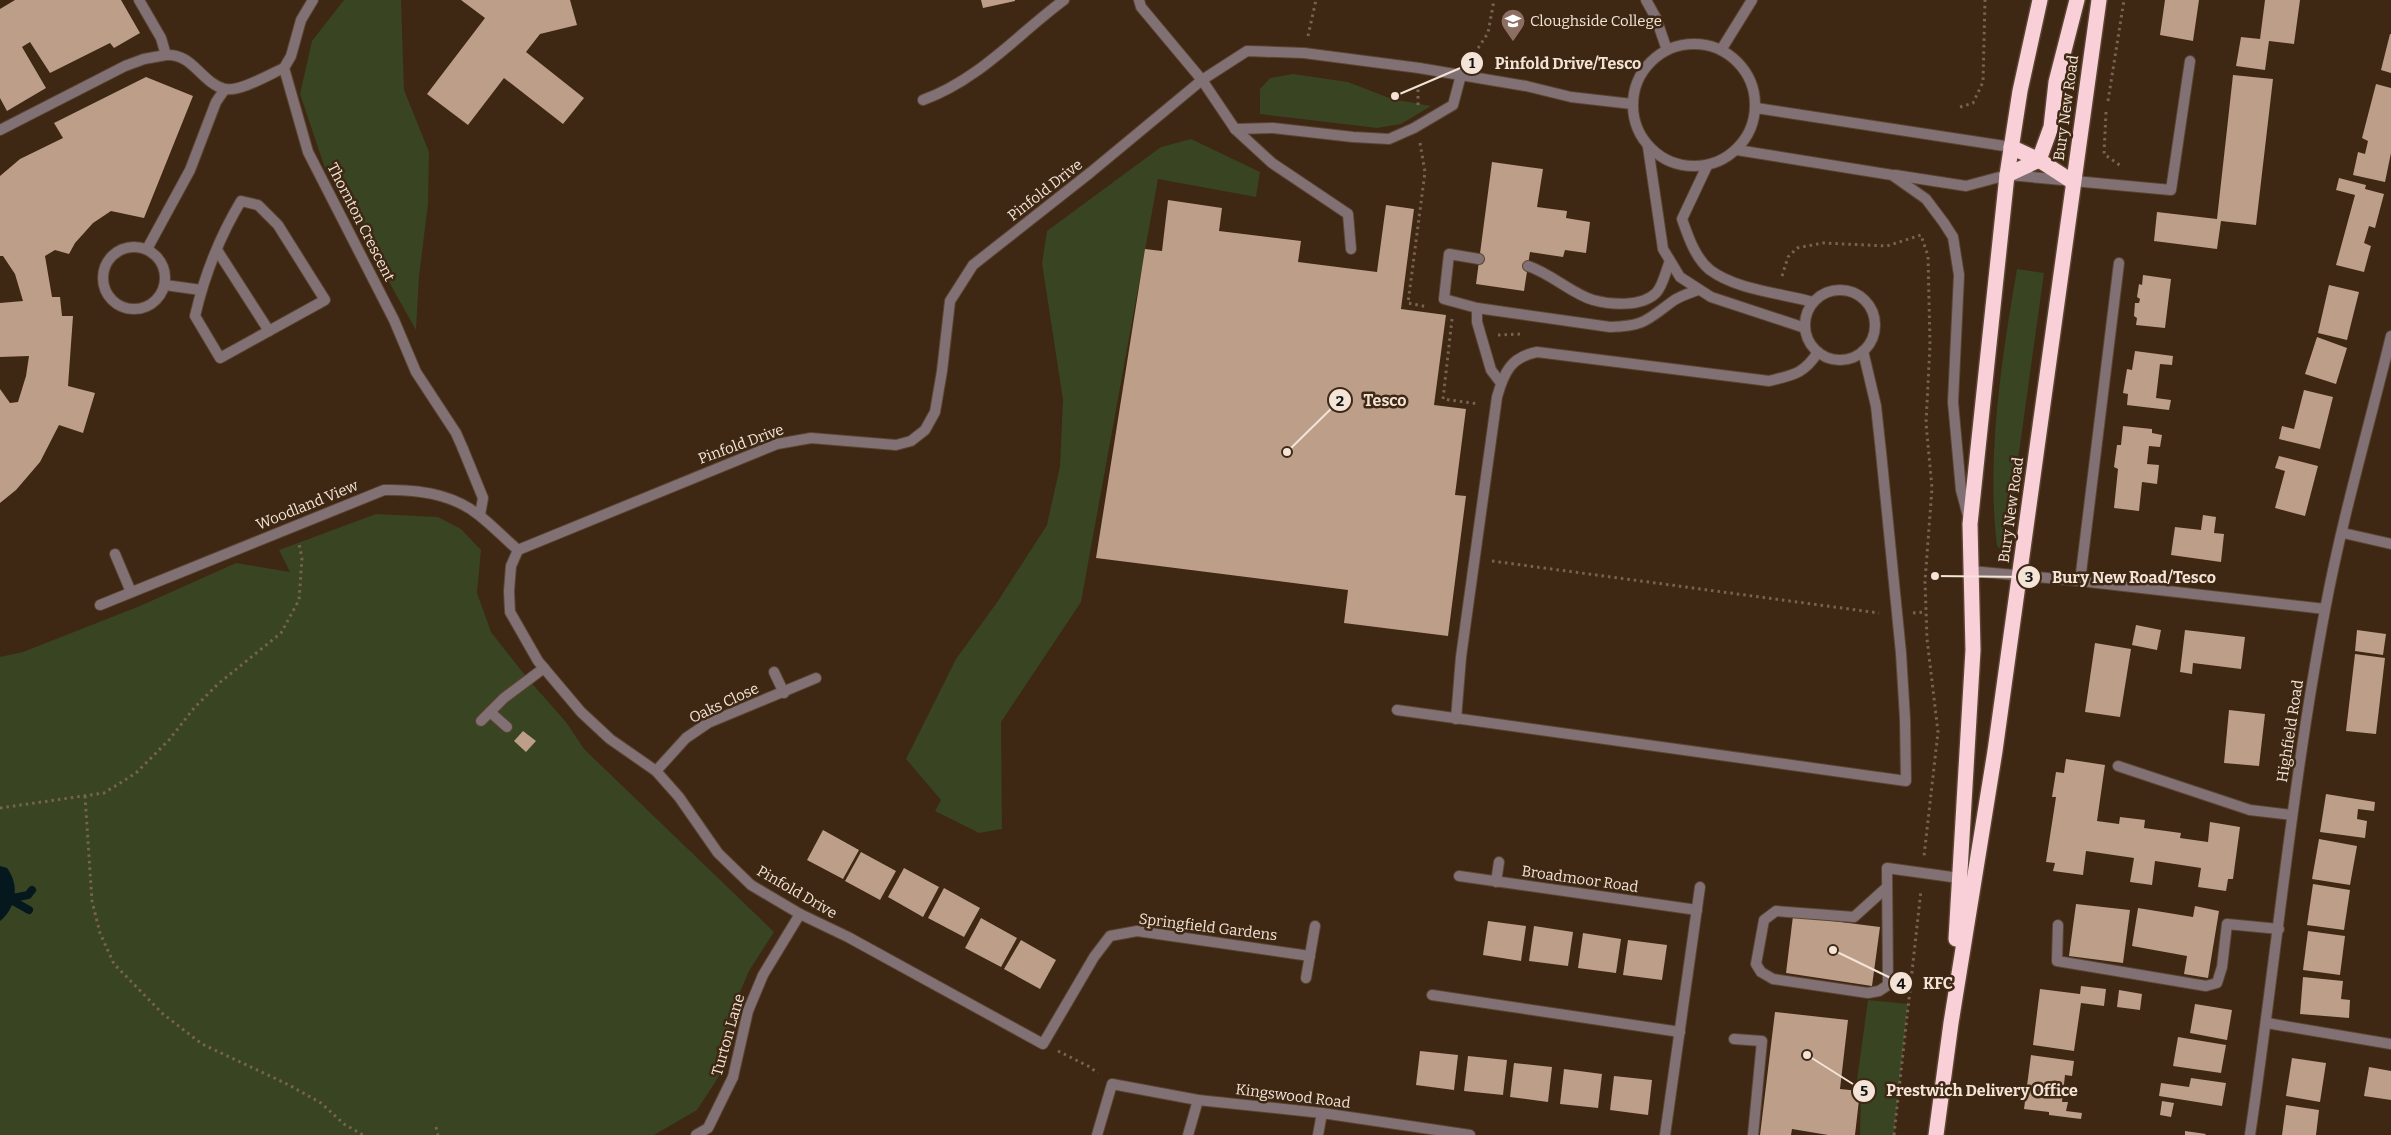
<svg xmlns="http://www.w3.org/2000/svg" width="2391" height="1135" viewBox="0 0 2391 1135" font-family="Bitter,serif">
<rect width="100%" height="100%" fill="#3e2713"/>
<g fill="#394423">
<path d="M344,0H401L404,90L429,152L428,204L419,276L416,330L325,168L300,94L312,41Z"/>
<path d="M1293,74L1348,82L1392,99L1431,106L1401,124L1377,128L1260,114V89L1270,78Z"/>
<path d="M1191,139L1260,172L1256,197L1158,179L1081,602L1001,722L1002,829L979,833L935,811L941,800L906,759L956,659L998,601L1047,525L1060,466L1063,400L1042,263L1047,231L1161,147Z"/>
<path d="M2017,269L2044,273L2005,553L1997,546C1986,458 2002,356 2017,269Z"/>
<path d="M376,514L438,517L461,529L481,550L477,593L491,632L528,679L566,722L584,749L774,932L749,971L734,1006L721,1073L697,1110L654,1135H0V657L23,652L140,606L236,563L290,572L279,550Z"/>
<path d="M1868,1000L1908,1004L1894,1135H1860L1861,1089L1856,1088Z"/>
</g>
<path fill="#04181d" d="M0,866L7,868C20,885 16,908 0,921Z"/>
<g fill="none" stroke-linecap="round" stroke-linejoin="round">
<g stroke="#04181d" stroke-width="8">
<path d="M13,898L28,895L32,890"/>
<path d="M13,901L29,910"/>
</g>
</g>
<g fill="#bd9e89">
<path d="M15,0H121L140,33L114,48L110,43L50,73L30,42L22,47L46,88L7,111L0,98V9Z"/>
<path d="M461,0H570L577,25L540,34L526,52L584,98L563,124L504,78L468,125L427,94L485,18Z"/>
<path d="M981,0H1015V1L983,8Z"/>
<path d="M2165,0H2199L2193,41L2160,35Z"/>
<path d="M2265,0H2300L2294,44L2269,41L2265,70L2236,66L2241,37L2260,39Z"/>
<path d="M2390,34H2391V73L2381,70Z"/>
<path d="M2233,75L2273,79L2256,225L2221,221L2217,249L2154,241L2157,212L2217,219Z"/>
<path d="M146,77L193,96L144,218L111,211L93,223L75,243L69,254L55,250L45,256L52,297H60L62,316H73L68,386L95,393L83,433L59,425L40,462L16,490L0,503V389L10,403L18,402L26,376L29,356L0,357V303L23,301L15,274L3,256H0V176L20,159L63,138L54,123Z"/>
<path d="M2376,84L2391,88V153L2385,182L2353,175L2358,152L2365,154L2368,141L2362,138Z"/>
<path d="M1492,162L1543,169L1537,207L1567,211L1566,218L1590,222L1586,253L1565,250L1563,257L1530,252L1524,291L1476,284Z"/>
<path d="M2339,178L2366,185L2365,189L2384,194L2375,228L2369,226L2364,243L2371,246L2364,272L2336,265L2355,195L2336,190Z"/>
<path d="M1168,200L1222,208L1219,231L1301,241L1298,262L1377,272L1386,205L1414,209L1401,309L1446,315L1434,405L1466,409L1455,495L1466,496L1448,636L1344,623L1348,590L1096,558L1145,249L1162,251Z"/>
<path d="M2143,275L2171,279L2165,328L2136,325L2137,318L2134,316L2135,303H2139L2140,299L2137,297L2139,284L2142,285Z"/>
<path d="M2329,285L2359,292L2347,340L2318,333Z"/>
<path d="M2317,337L2347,348L2336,384L2305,374Z"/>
<path d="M2135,351L2173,356L2172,365L2160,364L2156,398L2171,400L2169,410L2127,405L2128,394L2123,393L2127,369L2132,370Z"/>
<path d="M2304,390L2333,397L2320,449L2279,439L2282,426L2294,429Z"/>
<path d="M2123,426L2152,429V433L2162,435L2160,447L2149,446L2147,464L2159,465L2157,484L2142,482L2139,511L2114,508L2118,469L2114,467L2117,445H2121Z"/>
<path d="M2279,456L2318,466L2305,516L2275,508L2285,471L2275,468Z"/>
<path d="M2203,515L2216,517L2214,533L2224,534L2221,562L2171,555L2175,527L2201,530Z"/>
<path d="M2136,625L2161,630L2157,650L2132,645Z"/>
<path d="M2185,630L2245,637L2241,669L2193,663L2192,674L2180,672Z"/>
<path d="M2357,630L2386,634L2383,655L2355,651Z"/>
<path d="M2095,643L2131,649L2120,717L2085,712Z"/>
<path d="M2355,654L2385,658L2376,734L2346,731Z"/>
<path d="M2229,710L2265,714L2259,766L2224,763Z"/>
<path d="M523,731L536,741L526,752L514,741Z"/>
<path d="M2066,759L2105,765L2097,821L2119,824L2120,817L2145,820L2144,828L2181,833L2180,838L2208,842L2210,822L2240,827L2233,879H2228L2226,891L2198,887L2201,868L2155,861L2152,885L2130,882L2134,858L2086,851L2083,875L2053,871L2055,863L2046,862L2056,797H2052L2056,772L2064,773Z"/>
<path d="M2326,794L2375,802L2374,811L2358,809L2357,819L2367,821L2365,838L2320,832Z"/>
<path d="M823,830L859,850L843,879L807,860Z"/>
<path d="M2319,839L2357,846L2350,885L2312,879Z"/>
<path d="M861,852L896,871L880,900L845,881Z"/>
<path d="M904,868L939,887L923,917L888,897Z"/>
<path d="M2313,884L2350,890L2344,930L2307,925Z"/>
<path d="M944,888L980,908L964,937L928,918Z"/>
<path d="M2076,904L2130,910L2123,963L2069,956Z"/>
<path d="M2195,906L2219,911L2208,978L2184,974L2187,956L2132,946L2138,908L2193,917Z"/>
<path d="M1793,916L1880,927L1872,986L1786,973Z"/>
<path d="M981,918L1017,938L1001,967L965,948Z"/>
<path d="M1488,921L1526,926L1521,961L1483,955Z"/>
<path d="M1534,926L1573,932L1568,966L1529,961Z"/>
<path d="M2308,931L2345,936L2340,975L2303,970Z"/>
<path d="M1583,933L1621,939L1616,973L1578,968Z"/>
<path d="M1021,940L1056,960L1040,989L1004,969Z"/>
<path d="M1628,940L1667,945L1662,980L1623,975Z"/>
<path d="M2303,977L2343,981L2341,999L2350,1000L2349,1018L2300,1014Z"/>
<path d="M2081,986L2106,989L2104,1006L2081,1003L2074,1051L2033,1045L2040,989L2080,994Z"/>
<path d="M2119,990L2142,994L2140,1010L2117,1007Z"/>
<path d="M2195,1004L2232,1010L2227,1040L2190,1033Z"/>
<path d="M1775,1012L1848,1020L1840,1089L1860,1091L1855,1135H1828L1792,1129L1791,1135H1760Z"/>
<path d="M2178,1037L2226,1045L2221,1073L2173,1066Z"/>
<path d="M1420,1051L1458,1055L1454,1090L1416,1085Z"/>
<path d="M2031,1055L2074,1061L2072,1076L2065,1075L2062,1102H2068L2066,1111L2082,1113L2081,1119L2049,1115V1112L2024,1109Z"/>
<path d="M1468,1056L1507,1060L1503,1095L1464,1091Z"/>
<path d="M2292,1058L2326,1063L2320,1102L2286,1096Z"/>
<path d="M1514,1063L1552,1067L1548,1102L1510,1097Z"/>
<path d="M2369,1067L2391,1071V1100L2364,1096Z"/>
<path d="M1564,1069L1602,1074L1598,1108L1560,1104Z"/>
<path d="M1614,1076L1652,1080L1648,1115L1610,1110Z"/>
<path d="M2191,1078L2226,1083L2222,1106L2159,1096L2161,1083L2189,1087Z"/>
<path d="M2162,1101L2174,1103L2171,1117L2160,1115Z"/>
<path d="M2286,1105L2319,1110L2316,1135H2282Z"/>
<path d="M2185,1131L2206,1134L2205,1135H2185Z"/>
</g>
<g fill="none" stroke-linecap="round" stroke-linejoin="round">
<defs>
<g id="lane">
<path d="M1139,0L1141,7L1202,80L1235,129L1272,163L1348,214L1351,249"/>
<path d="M1721,50L1752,0"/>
<path d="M923,100C979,80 1018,34 1064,0"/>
<path d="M1235,129L1273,128L1353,137L1389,139L1414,128L1453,105L1461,75"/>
<path d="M0,130L125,66L144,59L166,55"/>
<path d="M1648,147L1663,249L1680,277L1711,297L1805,328"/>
<path d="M1707,166L1682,219C1688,236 1695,258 1710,270C1737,290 1780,293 1813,302"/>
<path d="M2009,175L2171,190L2190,61"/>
<path d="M241,201L258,205L278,225L325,300L220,358L195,316C204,277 220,236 241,201Z"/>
<circle cx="134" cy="278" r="31"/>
<path d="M147,249L190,170L216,102L225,89"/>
<path d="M217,250L269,331"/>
<path d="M1479,259L1449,254L1444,299L1477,308L1610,327C1645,326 1647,320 1673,301C1680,296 1690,293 1698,290"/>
<path d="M1528,266C1552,274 1572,294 1593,300C1611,305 1642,307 1656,293C1663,286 1666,270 1670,261"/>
<path d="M165,285L201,290"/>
<circle cx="1840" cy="325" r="35"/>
<path d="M1477,308V322L1491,370L1501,383"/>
<path d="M463,449L483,498L480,515"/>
<path d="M1397,710L1906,781L1905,719L1901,653L1881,452L1876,406L1863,351"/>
<path d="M490,712L507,727"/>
<path d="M1456,719L1461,657L1497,397C1504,372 1511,357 1537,352L1769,381C1793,375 1804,374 1818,352"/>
<path d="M481,721L504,698L544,668"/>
<path d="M2118,766L2250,810L2292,815"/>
<path d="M1886,888L1854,917L1776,911L1764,920L1756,964L1761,972L1773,979L1868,993L1879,991L1888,985L1887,868L1959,878"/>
<path d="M2058,925L2057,961L2206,986L2217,983L2222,967L2227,924L2279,929"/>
<path d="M1432,995L1680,1032"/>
<path d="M1734,1039L1762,1041L1753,1135"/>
<path d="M733,1077L748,1011L763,975L800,914"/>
<path d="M1188,1135L1198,1100"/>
<path d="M1318,1135L1322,1113"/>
</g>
<g id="street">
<path d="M139,0L161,38L166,55C193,53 201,83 225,89C240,92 270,74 284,68"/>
<path d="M313,0L301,20L291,56L284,68L308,152L394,320L416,372L456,433L463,449"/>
<path d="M1646,0L1656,18L1667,50"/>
<circle cx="1694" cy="105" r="61"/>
<path d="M1756,108L2011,147"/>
<path d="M1737,150L1892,175L1926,199L1944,223L1953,237L1959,275L1953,402L1961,490L1968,516"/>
<path d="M1895,175L1966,186L2007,175"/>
<path d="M2343,533L2391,544"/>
<path d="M115,554L131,592"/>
<path d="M1971,571L2080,581L2325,609"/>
<path d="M2080,581L2119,263"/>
<path d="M100,605L384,490C417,489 454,494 480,516C494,527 505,539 518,550"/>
<path d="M774,672L784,693"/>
<path d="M656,771L686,738L708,723L816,678"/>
<path d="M1459,876L1697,910"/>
<path d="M1496,882L1499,862"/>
<path d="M1310,956L1137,931L1110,936L1094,957L1043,1044L848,937L800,914L751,885L718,853L679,797L656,771L610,739L581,712L538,661L510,612L509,591L511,566L518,550L777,444L811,438L896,445L911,441L925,430L935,412L942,371L950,301L973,265L1091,172L1202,80L1247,51L1304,53L1419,68L1526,86L1571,97L1632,104"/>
<path d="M1306,978L1315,926"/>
<path d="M2267,1023L2391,1044"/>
<path d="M696,1135L708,1128L733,1077"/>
<path d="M1097,1135L1112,1084L1198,1100L1322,1113L1470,1135"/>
<path d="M1665,1135L1700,887"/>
<path d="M2250,1135C2276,960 2292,784 2325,610C2342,518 2369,427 2391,336"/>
</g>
<g id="highway">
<path d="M2011,147L2039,160L2073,182"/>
<path d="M2007,175L2039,160L2051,127L2056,82L2077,0"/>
<path d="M1956,939L1973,650L1970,524L2007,175L2020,91L2040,0"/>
<path d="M1936,1135L1951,1023L1995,751L2099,0"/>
</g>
</defs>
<use href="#lane" stroke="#5b4532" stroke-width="12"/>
<use href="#street" stroke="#5b4532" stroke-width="12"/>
<use href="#highway" stroke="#5b4532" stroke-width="18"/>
<g stroke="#786351" stroke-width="3" stroke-dasharray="2.5 4" stroke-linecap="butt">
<path d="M1308,36L1316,0"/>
<path d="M1471,59L1488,33L1494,0"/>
<path d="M2108,101L2124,0"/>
<path d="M1418,105V86"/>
<path d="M1960,107L1973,103L1983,82L1985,0"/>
<path d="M2106,112L2104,154L2121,166"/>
<path d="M1420,143L1425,172L1408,303L1428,307"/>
<path d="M1782,276L1788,257L1797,248L1823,243L1887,246L1921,235L1928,256L1930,345L1926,423L1932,488L1925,581L1927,639L1938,732L1924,856"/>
<path d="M1452,319L1443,399L1479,404"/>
<path d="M1498,335L1522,334"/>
<path d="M1492,561L1879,613"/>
<path d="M1913,613L1926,612"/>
<path d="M85,796L92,901L100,933L114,964L163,1014L202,1044L289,1085L321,1103L344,1124L363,1135"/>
<path d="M0,808L104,793L136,773L169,740L194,708L218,684L281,633L299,600L302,558L299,544"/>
<path d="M1058,1051L1088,1066L1098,1073"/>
<path d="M436,1127L438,1135"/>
<path d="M1894,1135L1921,890"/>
</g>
<use href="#lane" stroke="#827174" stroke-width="10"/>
<use href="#street" stroke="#827174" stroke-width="10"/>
<use href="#highway" stroke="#f9d0d7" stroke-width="15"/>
</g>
<defs>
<symbol id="school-pin" viewBox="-11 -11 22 30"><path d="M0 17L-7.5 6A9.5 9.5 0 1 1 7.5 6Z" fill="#8d6e63" stroke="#3e2713"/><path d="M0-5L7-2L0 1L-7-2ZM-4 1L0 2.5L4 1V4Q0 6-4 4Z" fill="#fff"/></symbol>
</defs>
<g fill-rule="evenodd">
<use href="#school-pin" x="1499" y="7" width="28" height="38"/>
</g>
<g text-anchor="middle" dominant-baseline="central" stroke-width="5" stroke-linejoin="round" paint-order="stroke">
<g font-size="15" fill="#f3e4d7" stroke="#3e2713" text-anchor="start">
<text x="1530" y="21">Cloughside College</text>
</g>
<g font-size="15" fill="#f3e4d7" stroke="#3e2713">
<text transform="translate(2066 108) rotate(-82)">Bury New Road</text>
<text transform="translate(1045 190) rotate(-38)">Pinfold Drive</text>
<text transform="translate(361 222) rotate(63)">Thornton Crescent</text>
<text transform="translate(741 444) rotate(-20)">Pinfold Drive</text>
<text transform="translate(307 505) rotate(-22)">Woodland View</text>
<text transform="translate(2011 510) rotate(-82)">Bury New Road</text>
<text transform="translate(724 703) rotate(-25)">Oaks Close</text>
<text transform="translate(2290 731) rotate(-81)">Highfield Road</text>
<text transform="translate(1580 879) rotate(8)">Broadmoor Road</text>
<text transform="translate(797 892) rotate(30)">Pinfold Drive</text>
<text transform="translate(1208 927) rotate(7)">Springfield Gardens</text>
<text transform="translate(728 1035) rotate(-74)">Turton Lane</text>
<text transform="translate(1293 1096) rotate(7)">Kingswood Road</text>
</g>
</g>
<path fill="none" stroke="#f3e4d7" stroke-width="2" d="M1395 96L1472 63M1287 452L1340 400M1935 576L2029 577M1833 950L1901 983M1807 1055L1864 1091"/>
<g fill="#f3e4d7" stroke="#3e2713" stroke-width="2">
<circle cx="1395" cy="96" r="5"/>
<circle cx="1287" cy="452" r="5"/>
<circle cx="1935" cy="576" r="5"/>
<circle cx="1833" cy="950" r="5"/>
<circle cx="1807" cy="1055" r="5"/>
<circle cx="1472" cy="63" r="12"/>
<circle cx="1340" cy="400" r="12"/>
<circle cx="2029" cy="577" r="12"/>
<circle cx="1901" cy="983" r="12"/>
<circle cx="1864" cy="1091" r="12"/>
</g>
<g font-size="15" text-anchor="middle" font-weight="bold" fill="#111">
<text x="1472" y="68">1</text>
<text x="1340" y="406">2</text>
<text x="2029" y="582">3</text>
<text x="1901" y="989">4</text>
<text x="1864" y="1096">5</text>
</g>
<g font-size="16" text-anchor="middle" font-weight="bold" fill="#f3e4d7" stroke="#3e2713" stroke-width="5" stroke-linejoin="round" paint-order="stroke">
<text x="1568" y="69">Pinfold Drive/Tesco</text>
<text x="1385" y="406">Tesco</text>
<text x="2134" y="583">Bury New Road/Tesco</text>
<text x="1938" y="989">KFC</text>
<text x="1982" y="1096">Prestwich Delivery Office</text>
</g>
</svg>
